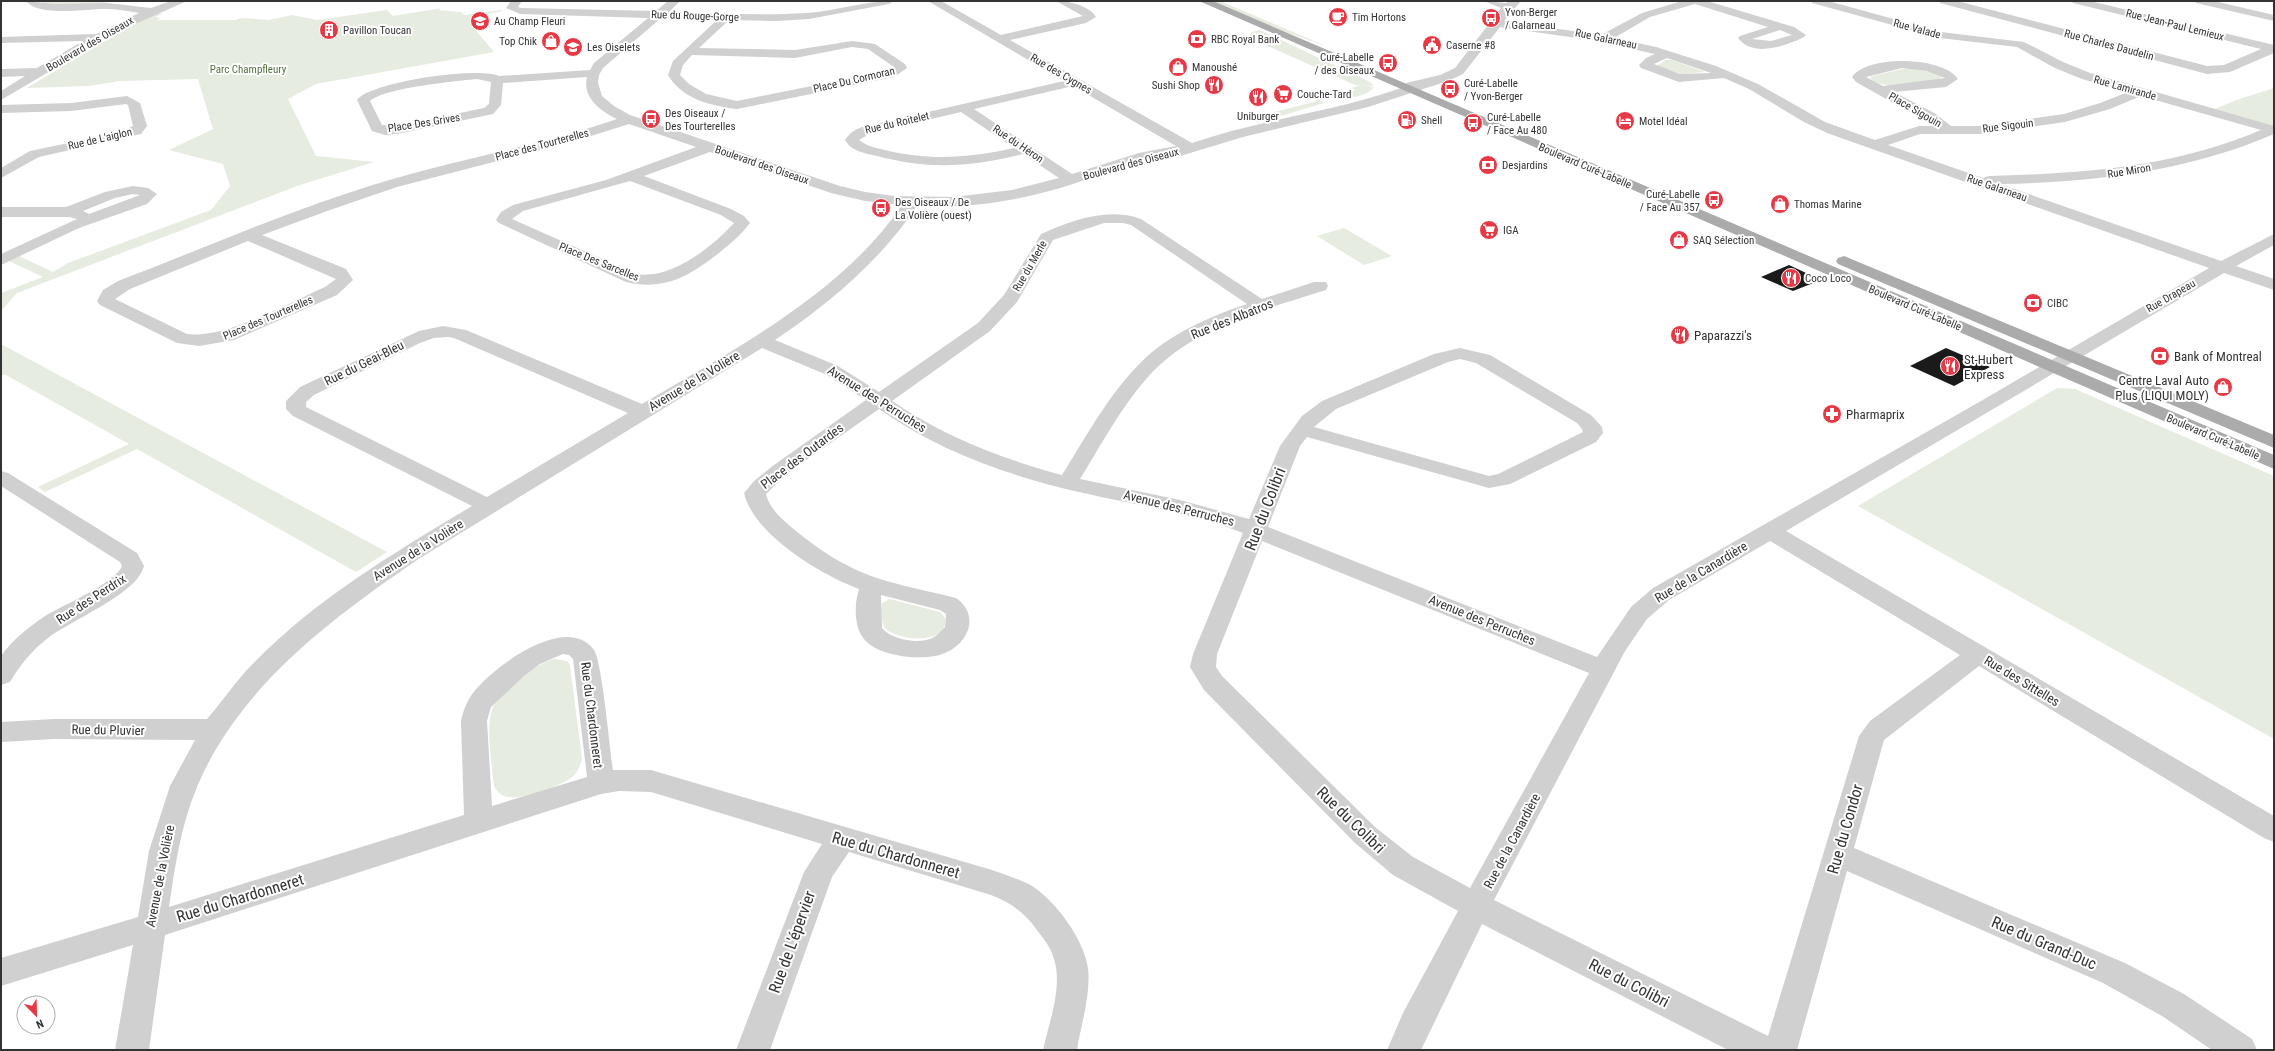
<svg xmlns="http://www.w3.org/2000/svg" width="2275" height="1051" viewBox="0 0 2275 1051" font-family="'Roboto Condensed',sans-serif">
<rect width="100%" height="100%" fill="#fff"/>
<g fill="#e6ecdf">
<path d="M43,1H111C93,7 61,5 43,3Z"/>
<path d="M1212,1H1220L1326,46L1274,28Z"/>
<path d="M442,8L438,10L461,12L464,15L501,10L503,11L468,18H473L476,22L490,20L493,21L473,27L494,52L316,84L288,99L316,156L374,162L297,186L17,293L1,311V293L43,277L9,261L19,256L53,272L68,263L211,210L230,186L223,164L169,150L213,129L198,79L120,81L89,86L27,88L123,30L157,13L162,14L155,17L160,18L158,20H236L241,18L269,20L292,15L317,20L387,10L393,16Z"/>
<path d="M1260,30L1370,82L1374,86L1355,85L1261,43L1253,44L1247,38L1252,32Z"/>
<path d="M1665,60H1672L1705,72L1681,74L1657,66Z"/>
<path d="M1907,68L1933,72L1942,77L1939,79C1923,81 1882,92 1870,78L1872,76Z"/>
<path d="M1361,85L1374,87C1368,97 1335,103 1326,95L1334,97L1356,90L1351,88Z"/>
<path d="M2274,88V128L2212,110L2239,99Z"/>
<path d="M1311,98H1317L1324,103L1258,123L1255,121V113L1260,116L1317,101Z"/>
<path d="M1344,228L1392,256L1364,265L1317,236Z"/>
<path d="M1,344L387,552L356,572L137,449L45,492L38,487L129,444L6,375H1Z"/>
<path d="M2057,388L2075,389L2274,476V739L1858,506Z"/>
<path d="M890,599L940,612L945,618C949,646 896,641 885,628C881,623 881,609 882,603Z"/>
<path d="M555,659L567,661L570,665L582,759C580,766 578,772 572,777C561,786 521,800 508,797C502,796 497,792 494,786C492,766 485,725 493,707C499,695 512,684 523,677C533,669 542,662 555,659Z"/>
</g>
<g fill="#1a1a1a">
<path d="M1789,265L1821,280L1793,291L1761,277Z"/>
<path d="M1946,348L1990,367L1954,386L1910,366Z"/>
</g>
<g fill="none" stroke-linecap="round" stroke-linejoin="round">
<g fill="#d0d0d0" fill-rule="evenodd">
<path d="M26,1L55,4L107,3L151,8L171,1H187L115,33L1,100V91L25,76L1,77V69L37,68L83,41L1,43V37L96,34L139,13C128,11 116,9 105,9C86,9 38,17 26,1Z"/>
<path d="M511,1H522L518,7L521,8L656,11L668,1H680L669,12C715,13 761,16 807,13C836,11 864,1 894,1L889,4L809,19L777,21L729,20L699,48L795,50L852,41L875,44L905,64L907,68L894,77L737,109C711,106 682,99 668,75L673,61L717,20L661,18L603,68L599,75L598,83L602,96L614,106L630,115L840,186L865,192L894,196L953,197L1012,190L1059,178L1023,154C970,167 930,170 877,156C865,153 852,152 845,140C850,133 854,130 862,127L1064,81L928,1H941L1001,35L1083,16L1056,1C1068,1 1089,5 1096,17L1086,23L1010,40L1192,143C1261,119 1335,112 1404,87L1406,83L1440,75L1455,68L1501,8L1484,1L1506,3L1509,1H1521L1504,21L1601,35L1642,13L1682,1H1707L1794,27L1806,35L1804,37C1786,46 1753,58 1738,38L1740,36L1768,27L1695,4L1650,17L1614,38L1656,47L1716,66L1758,84L1825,122L1875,140L1919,126H1934L1856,82L1852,77C1867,55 1942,56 1958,79L1946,87L1894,92L1936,114L1951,126H1980L2064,114L2100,103L2128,92L2082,79L2055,68L2017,47L1940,38L1812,3L1811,1H1828L1941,32L2024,42L2063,62L2090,73L2274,126V134C2186,172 2095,182 2000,184L2221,261L2274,234V245L2236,266L2274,279V290L2224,273L1786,531L2274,816V842L2264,838L1979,666L1884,740L1854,848L2125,963L2184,994L2252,1039L2257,1050H2212L2162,1016L2103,983L1847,871L1797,1050H1728L1482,924L1421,1050H1387L1403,1013L1458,911L1393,875L1355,843L1204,690L1190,667L1193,654L1243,533C1194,513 1140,506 1088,494C1015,478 941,453 879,409L788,473L766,494C770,510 783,520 796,531C819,550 845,567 874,577C900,586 929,591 956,598C980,615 969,643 945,653C925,662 878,657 864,639C854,627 854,604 859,589C821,575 754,535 744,493L754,481L774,465L866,400L825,374L762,348L417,560C331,619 239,687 197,787C181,825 175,866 169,907L464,815L461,721C463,711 467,701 473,693C493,667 566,612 594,650C602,661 610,751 613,770H651L992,870C1005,875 1020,879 1032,886C1056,901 1084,940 1088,968C1091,995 1081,1024 1077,1050H1043C1049,1022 1063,987 1054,959C1051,948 1044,939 1037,930C1025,913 1010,902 991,895L849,852L832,877L770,1050H736L804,872L822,844L651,792L619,791L601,794L165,935L149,1050H115L133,945L1,986V958L138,917L149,851L170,786L195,740L54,739L1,742V722L54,719H207C220,704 232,687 245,672C309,603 392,554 472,506L293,416L286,409V401L300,387L419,331L443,326L466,330L642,404C731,351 842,294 902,205L865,201L831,193L710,152L644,176L731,209L744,216L750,223C741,235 730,244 719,253C689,276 665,291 626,282L499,223L496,220L501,212L513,205L606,180L696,147L629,124L575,141L397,187L330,210L262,235L346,269L353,280L337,295L234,340L199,346L177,343L100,305L97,301L103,290L118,281C207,247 295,208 386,181C463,158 541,145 617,119C600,111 582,97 587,77L503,83L501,105L493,114L397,134L385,135L372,131L357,100C369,82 479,66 499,76L590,70L594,63L648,18L520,14L506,8ZM1500,27L1591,40L1655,54L1646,58L1639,65L1641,68L1679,82L1724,78L1749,89L1804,122L1827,133L2209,268L1981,401L1653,588L1631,607L1597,657L1268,527L1300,446L1307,437L1489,488L1510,484L1596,442L1603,433L1602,427L1591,415L1490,355L1460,348L1434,354L1322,401L1302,416L1280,446L1249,519L1180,500L1080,479C1101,445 1120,409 1147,378C1192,327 1264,310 1326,290L1328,286L1326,282H1314L1262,299L1141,219C1108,207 1073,220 1041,234L1004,295L978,323L879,392L838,366L775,340C829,304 881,260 917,206C969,209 1026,200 1076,183C1100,175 1154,152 1177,157L1243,137L1368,107L1448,81L1463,74ZM1780,30L1792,35L1771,41L1752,39ZM852,47L868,49L894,67L886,71L737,101L706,94L689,84L680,75L683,65L692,55L795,58ZM1667,58L1711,73L1680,74L1654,64ZM1902,68L1927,71L1945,78L1883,86L1866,77ZM477,79L491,82L489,104L484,108L397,126L382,125L370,101C384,88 456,81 477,79ZM1073,86L1176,146L1139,153L1072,174L974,109ZM2141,96L2261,130C2171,168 2085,173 1989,176L1983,178L1888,145L1920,134H1980L2065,122L2110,109ZM961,112L1014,148C970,158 929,161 885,150C876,148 866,146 859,140L871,133ZM630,181L721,215L734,223C712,247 671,280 636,274L512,219L523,211ZM1104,223H1123L1131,225L1247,304C1214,315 1179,330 1152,352C1113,386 1089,432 1062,475C1002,459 943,436 892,401L990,331L1017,302L1053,240ZM248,241L336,279L325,287C289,303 225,339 187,334L115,299L130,289ZM448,337L454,338L628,413L487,497L306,407V402L314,395L420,343L434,338ZM1460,359L1476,363L1577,423L1582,429L1583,432L1498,474L1489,476L1314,427L1336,409L1448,362ZM1262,541L1589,673L1470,888L1413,857L1375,827L1222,676L1216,667L1217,654ZM1770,541L1960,655L1870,721L1859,736L1768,1036L1494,900L1625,651L1647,619L1669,600ZM881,595L940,610L946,614L945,627C941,631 936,637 930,639C916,644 891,639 882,628ZM563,654L569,655L573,659L587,777L492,806L487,721L491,707L524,676L540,664Z"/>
<path d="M1939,1H1957L2207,66L2224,65L2261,49L2073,3L2072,1H2090L2274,45V53L2230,72L2207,74L1940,3Z"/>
<path d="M2195,1H2214L2274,15V21L2196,3Z"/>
<path d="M127,96L140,103L147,126L141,134L39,157L1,178V168L30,151L121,132L133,126L128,105L126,104L71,111L1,113V105L71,103Z"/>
<path d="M133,186L148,188L157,194L147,204L79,228L1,265V254L77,219L69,217H1V207H66L105,192ZM133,194L140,195L89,214L83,211L115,198Z"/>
<path d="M1,471L8,473L137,553L144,566C137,594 73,619 48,638C32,650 20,665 10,682L1,685V656C12,640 29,627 45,616C61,606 116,583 122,566L120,562L1,486Z"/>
</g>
<g fill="#ababab" fill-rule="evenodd">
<path d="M1199,1H1213L2274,455V469Z"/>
<path d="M1844,256L2274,435V448L1838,264L1836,261L1838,258Z"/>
</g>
</g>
<defs>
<symbol id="cafe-disc" viewBox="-11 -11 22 22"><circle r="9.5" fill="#e63946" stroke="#fff"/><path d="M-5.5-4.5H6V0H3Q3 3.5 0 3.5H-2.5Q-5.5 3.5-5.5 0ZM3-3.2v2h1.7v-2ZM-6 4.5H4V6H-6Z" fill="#fff"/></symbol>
<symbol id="bus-disc" viewBox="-11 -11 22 22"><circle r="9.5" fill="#e63946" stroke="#fff"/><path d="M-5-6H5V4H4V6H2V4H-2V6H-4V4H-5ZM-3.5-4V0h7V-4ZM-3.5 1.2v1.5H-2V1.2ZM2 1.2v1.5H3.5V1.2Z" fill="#fff"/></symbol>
<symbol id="school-disc" viewBox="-11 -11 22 22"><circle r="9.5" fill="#e63946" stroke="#fff"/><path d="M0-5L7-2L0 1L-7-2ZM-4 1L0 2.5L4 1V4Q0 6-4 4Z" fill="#fff"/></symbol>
<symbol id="building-disc" viewBox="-11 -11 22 22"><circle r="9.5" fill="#e63946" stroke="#fff"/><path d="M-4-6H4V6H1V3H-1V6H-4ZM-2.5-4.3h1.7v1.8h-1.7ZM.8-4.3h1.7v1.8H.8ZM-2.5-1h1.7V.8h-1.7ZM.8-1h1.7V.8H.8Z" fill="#fff"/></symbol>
<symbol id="bank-disc" viewBox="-11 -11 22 22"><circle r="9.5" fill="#e63946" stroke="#fff"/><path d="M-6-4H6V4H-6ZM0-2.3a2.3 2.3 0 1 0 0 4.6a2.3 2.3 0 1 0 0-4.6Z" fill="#fff"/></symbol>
<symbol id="shop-disc" viewBox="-11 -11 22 22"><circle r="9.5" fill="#e63946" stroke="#fff"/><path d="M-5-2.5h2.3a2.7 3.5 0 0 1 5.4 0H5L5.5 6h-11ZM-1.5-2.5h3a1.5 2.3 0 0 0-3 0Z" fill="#fff"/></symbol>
<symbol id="civic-disc" viewBox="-11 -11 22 22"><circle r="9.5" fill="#e63946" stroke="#fff"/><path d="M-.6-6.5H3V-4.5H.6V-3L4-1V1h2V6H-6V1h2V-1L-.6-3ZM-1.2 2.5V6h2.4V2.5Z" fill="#fff"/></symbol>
<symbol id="restaurant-disc" viewBox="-11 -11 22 22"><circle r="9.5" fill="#e63946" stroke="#fff"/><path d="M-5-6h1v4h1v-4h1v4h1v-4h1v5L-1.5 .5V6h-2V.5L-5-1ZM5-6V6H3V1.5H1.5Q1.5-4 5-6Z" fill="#fff"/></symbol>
<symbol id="supermarket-disc" viewBox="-11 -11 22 22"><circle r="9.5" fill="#e63946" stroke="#fff"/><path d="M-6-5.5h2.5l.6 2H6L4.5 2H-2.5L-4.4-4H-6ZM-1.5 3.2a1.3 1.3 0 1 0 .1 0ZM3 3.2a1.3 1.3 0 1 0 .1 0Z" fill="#fff"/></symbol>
<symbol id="fuel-disc" viewBox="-11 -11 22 22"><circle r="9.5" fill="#e63946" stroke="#fff"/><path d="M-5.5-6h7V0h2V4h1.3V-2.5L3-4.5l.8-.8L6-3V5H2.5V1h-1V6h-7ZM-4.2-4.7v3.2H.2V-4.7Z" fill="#fff"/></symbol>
<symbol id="hotel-disc" viewBox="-11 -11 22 22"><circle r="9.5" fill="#e63946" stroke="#fff"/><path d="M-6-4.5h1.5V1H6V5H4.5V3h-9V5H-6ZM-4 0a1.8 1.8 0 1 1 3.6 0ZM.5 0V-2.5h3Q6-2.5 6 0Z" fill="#fff"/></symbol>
<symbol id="pharmacy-disc" viewBox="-11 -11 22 22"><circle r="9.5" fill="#e63946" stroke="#fff"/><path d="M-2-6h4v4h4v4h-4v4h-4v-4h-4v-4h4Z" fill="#fff"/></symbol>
</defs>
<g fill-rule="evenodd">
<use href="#cafe-disc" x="1327" y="6" width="22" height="22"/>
<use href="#bus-disc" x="1480" y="7" width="22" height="22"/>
<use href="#school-disc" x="469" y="10" width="22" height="22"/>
<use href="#building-disc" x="318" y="19" width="22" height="22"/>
<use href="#bank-disc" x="1186" y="28" width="22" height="22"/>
<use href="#shop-disc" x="540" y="30" width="22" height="22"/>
<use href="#civic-disc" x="1421" y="34" width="22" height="22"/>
<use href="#school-disc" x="562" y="36" width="22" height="22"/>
<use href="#bus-disc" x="1377" y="52" width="22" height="22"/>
<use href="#shop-disc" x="1167" y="56" width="22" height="22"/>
<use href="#restaurant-disc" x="1203" y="74" width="22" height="22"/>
<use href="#bus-disc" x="1439" y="78" width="22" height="22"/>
<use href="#supermarket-disc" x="1272" y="83" width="22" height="22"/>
<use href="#restaurant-disc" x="1247" y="86" width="22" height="22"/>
<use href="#bus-disc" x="640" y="108" width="22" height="22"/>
<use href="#fuel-disc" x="1396" y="109" width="22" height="22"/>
<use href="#hotel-disc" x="1614" y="110" width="22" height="22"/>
<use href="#bus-disc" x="1462" y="112" width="22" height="22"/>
<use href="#bank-disc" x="1477" y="154" width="22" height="22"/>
<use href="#bus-disc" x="1703" y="189" width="22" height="22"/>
<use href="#shop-disc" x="1769" y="193" width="22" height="22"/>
<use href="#bus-disc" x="870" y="197" width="22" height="22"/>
<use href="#supermarket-disc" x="1478" y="219" width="22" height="22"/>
<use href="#shop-disc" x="1668" y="229" width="22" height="22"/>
<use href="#restaurant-disc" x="1780" y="267" width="22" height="22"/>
<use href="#bank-disc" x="2022" y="292" width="22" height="22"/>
<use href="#restaurant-disc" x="1669" y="324" width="22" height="22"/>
<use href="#bank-disc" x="2149" y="345" width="22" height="22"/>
<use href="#restaurant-disc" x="1939" y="355" width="22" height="22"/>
<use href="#shop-disc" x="2212" y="376" width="22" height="22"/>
<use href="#pharmacy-disc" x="1821" y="403" width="22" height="22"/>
</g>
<g text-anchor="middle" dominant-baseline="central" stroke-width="4" stroke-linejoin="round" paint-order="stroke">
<g font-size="11" fill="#333" stroke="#fff" text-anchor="start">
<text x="1505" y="12">Yvon-Berger<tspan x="1505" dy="13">/ Galarneau</tspan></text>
<text x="1352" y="17">Tim Hortons</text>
<text x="494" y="21">Au Champ Fleuri</text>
<text x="343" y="30">Pavillon Toucan</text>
<text x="1211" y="39">RBC Royal Bank</text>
<text x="537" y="41" text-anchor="end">Top Chik</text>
<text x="1446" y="45">Caserne #8</text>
<text x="587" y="47">Les Oiselets</text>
<text x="1374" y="57" text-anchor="end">Curé-Labelle<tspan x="1374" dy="13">/ des Oiseaux</tspan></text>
<text x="1192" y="67">Manoushé</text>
<text x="1464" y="83">Curé-Labelle<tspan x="1464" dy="13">/ Yvon-Berger</tspan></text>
<text x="1200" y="85" text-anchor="end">Sushi Shop</text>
<text x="1297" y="94">Couche-Tard</text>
<text x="665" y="113">Des Oiseaux /<tspan x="665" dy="13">Des Tourterelles</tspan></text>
<text x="1258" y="116" text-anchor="middle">Uniburger</text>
<text x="1487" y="117">Curé-Labelle<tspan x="1487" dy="13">/ Face Au 480</tspan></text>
<text x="1421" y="120">Shell</text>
<text x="1639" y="121">Motel Idéal</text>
<text x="1502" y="165">Desjardins</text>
<text x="1700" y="194" text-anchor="end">Curé-Labelle<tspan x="1700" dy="13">/ Face Au 357</tspan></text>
<text x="895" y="202">Des Oiseaux / De<tspan x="895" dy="13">La Volière (ouest)</tspan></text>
<text x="1794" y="204">Thomas Marine</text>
<text x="1503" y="230">IGA</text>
<text x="1693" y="240">SAQ Sélection</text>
<text x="1805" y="278">Coco Loco</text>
<text x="2047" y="303">CIBC</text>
</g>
<g font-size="11" fill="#333" stroke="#fff">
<text transform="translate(695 16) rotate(2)">Rue du Rouge-Gorge</text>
<text transform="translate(2175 25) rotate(14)">Rue Jean-Paul Lemieux</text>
<text transform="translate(1917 29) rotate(15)">Rue Valade</text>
<text transform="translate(1606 39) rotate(12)">Rue Galarneau</text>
<text transform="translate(90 44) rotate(-30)">Boulevard des Oiseaux</text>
<text transform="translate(2109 45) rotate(15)">Rue Charles Daudelin</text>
<text transform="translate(1061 74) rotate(30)">Rue des Cygnes</text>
<text transform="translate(854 80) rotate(-13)">Place Du Cormoran</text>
<text transform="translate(2125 88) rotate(16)">Rue Lamirande</text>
<text transform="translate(1915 110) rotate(30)">Place Sigouin</text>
<text transform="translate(424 123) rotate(-9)">Place Des Grives</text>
<text transform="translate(897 123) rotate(-13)">Rue du Roitelet</text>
<text transform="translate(2008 126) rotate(-7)">Rue Sigouin</text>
<text transform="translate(100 139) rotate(-13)">Rue de L'aiglon</text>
<text transform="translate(1018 144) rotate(34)">Rue du Héron</text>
<text transform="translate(542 145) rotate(-15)">Place des Tourterelles</text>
<text transform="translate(1131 164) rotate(-15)">Boulevard des Oiseaux</text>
<text transform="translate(762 165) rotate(19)">Boulevard des Oiseaux</text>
<text transform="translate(1585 166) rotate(23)">Boulevard Curé-Labelle</text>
<text transform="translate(2129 171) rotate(-9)">Rue Miron</text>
<text transform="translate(1997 188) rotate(19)">Rue Galarneau</text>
<text transform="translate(599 262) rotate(22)">Place Des Sarcelles</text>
<text transform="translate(1030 266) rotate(-60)">Rue du Merle</text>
<text transform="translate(2171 296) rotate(-30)">Rue Drapeau</text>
<text transform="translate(1915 308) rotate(23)">Boulevard Curé-Labelle</text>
<text transform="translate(268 318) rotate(-23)">Place des Tourterelles</text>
<text transform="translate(2213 437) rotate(23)">Boulevard Curé-Labelle</text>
</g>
<g font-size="11" fill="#56703f" stroke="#fff">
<text x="248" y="69">Parc Champfleury</text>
</g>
<g font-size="13" fill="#333" stroke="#fff">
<text transform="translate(1232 319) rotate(-22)">Rue des Albatros</text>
<text transform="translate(364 363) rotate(-26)">Rue du Geai-Bleu</text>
<text transform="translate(694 381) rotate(-31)">Avenue de la Volière</text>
<text transform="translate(877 399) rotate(32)">Avenue des Perruches</text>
<text transform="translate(802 456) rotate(-37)">Place des Outardes</text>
<text transform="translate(1179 508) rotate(14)">Avenue des Perruches</text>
<text transform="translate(418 550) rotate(-32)">Avenue de la Volière</text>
<text transform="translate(1701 572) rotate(-31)">Rue de la Canardière</text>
<text transform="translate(91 599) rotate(-33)">Rue des Perdrix</text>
<text transform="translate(1482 620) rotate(22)">Avenue des Perruches</text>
<text transform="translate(2022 681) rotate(31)">Rue des Sittelles</text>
<text transform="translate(592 715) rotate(83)">Rue du Chardonneret</text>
<text transform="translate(108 730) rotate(1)">Rue du Pluvier</text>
<text transform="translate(1512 841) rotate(-62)">Rue de la Canardière</text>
<text transform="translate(160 876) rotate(-79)">Avenue de la Volière</text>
</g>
<g font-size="13" fill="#333" stroke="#fff" text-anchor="start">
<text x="1694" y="335">Paparazzi's</text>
<text x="2174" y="356">Bank of Montreal</text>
<text x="1964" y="359">St-Hubert<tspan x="1964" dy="15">Express</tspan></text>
<text x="2209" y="380" text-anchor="end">Centre Laval Auto<tspan x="2209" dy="15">Plus (LIQUI MOLY)</tspan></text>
<text x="1846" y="414">Pharmaprix</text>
</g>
<g font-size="16" fill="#333" stroke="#fff">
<text transform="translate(1265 509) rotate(-69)">Rue du Colibri</text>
<text transform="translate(1351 820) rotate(44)">Rue du Colibri</text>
<text transform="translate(1845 829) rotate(-74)">Rue du Condor</text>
<text transform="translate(896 855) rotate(16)">Rue du Chardonneret</text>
<text transform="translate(240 898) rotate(-17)">Rue du Chardonneret</text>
<text transform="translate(792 942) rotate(-70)">Rue de L'épervier</text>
<text transform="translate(2044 943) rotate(23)">Rue du Grand-Duc</text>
<text transform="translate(1629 983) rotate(27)">Rue du Colibri</text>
</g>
</g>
<rect width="2275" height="1051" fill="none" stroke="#333333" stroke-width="4"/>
<g transform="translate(36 1015) rotate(157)"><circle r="19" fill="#ffffff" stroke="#adadad"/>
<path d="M0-3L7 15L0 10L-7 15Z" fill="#e63946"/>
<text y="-6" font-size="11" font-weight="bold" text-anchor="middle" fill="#333333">N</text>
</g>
</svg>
